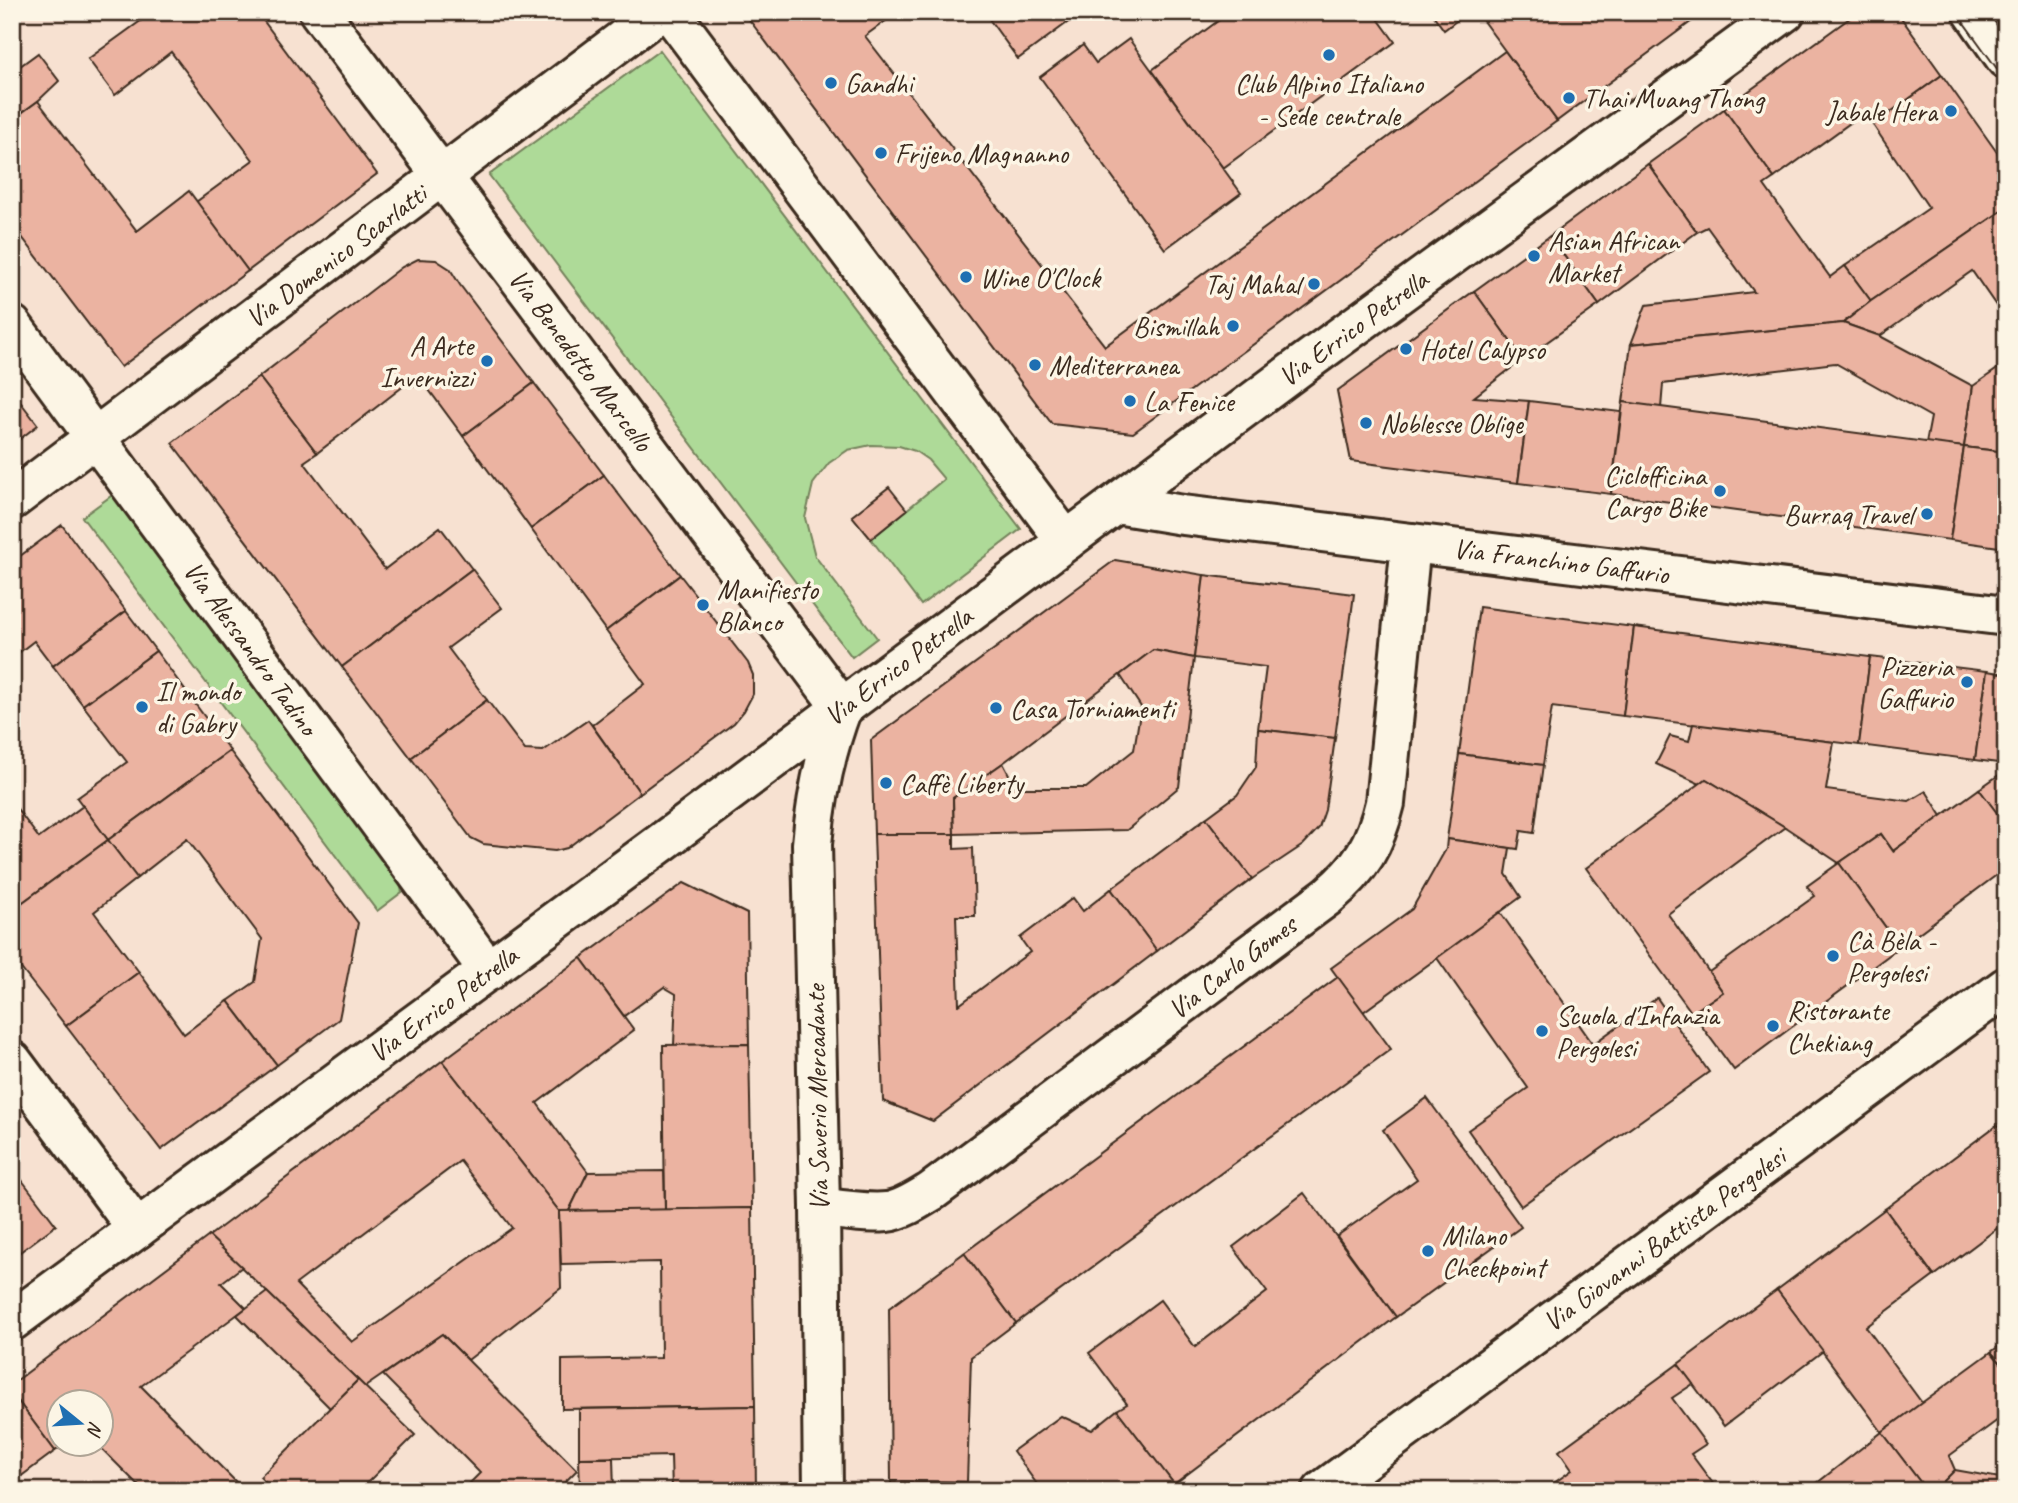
<svg xmlns="http://www.w3.org/2000/svg" width="2018" height="1503" viewBox="0 0 2018 1503" font-family="Caveat,sans-serif">
<rect width="100%" height="100%" fill="#f7e1d1"/>
<filter id="ink" filterUnits="userSpaceOnUse"><feTurbulence type="fractalNoise" baseFrequency=".0143" numOctaves="2"/><feDisplacementMap in="SourceGraphic" scale="14" xChannelSelector="R" yChannelSelector="G"/><feConvolveMatrix kernelMatrix="1 2 1 2 8 2 1 2 1" color-interpolation-filters="sRGB"/></filter>
<g filter="url(#ink)">
<g fill="#aeda98" stroke="#74825b" stroke-width="2">
<path d="M660,50L1021,529L921,605L871,539L944,479L928,460L915,451L899,446L871,445L848,450L829,463L813,484L805,518L815,556L877,638L852,657L489,175Z"/>
<path d="M118,491L394,860L402,892L377,911L82,517Z"/>
</g>
<g fill="#ebb3a1" stroke="#3b2a1e" stroke-width="2" fill-rule="evenodd">
<path d="M153,12H257L377,174L248,271L196,202L253,160L171,52L115,95L88,59Z"/>
<path d="M755,12H898L865,36L1105,346L1505,51L1557,121L1133,433L1052,424L748,18Z"/>
<path d="M984,12H1082L1018,59Z"/>
<path d="M1230,12H1373L1395,42L1223,168L1152,70Z"/>
<path d="M1431,12H1468L1444,30Z"/>
<path d="M1477,12H1495L1483,21Z"/>
<path d="M1495,12H1686L1692,21L1557,121L1483,21Z"/>
<path d="M1686,12H1704L1692,21Z"/>
<path d="M1858,12H1897L1942,75L1873,125L1864,113L1774,178L1724,109Z"/>
<path d="M1129,39L1241,193L1165,249L1040,77L1083,45L1096,63Z"/>
<path d="M38,53L59,81L38,101L12,120V72Z"/>
<path d="M1942,75L2006,165V208L1871,301L1845,266L1929,208L1873,125Z"/>
<path d="M38,101L137,231L189,191L248,271L121,367L12,224V120Z"/>
<path d="M1724,109L1774,178L1764,185L1830,277L1845,266L1871,301L1843,323L1631,344L1646,305L1754,292L1707,227L1697,232L1648,164Z"/>
<path d="M1648,164L1697,232L1599,305L1550,236Z"/>
<path d="M2006,208V320L1972,271L1880,336L1843,323L1871,301Z"/>
<path d="M1550,236L1599,305L1523,359L1474,291Z"/>
<path d="M418,259L436,260L450,269L460,285L534,383L463,436L426,386L405,385L317,453L259,377L402,267Z"/>
<path d="M1474,291L1523,359L1474,397L1529,401L1518,483L1351,461L1337,391Z"/>
<path d="M1843,323L1880,336L1973,386L1964,447L1926,443L1931,417L1835,363L1663,384L1661,408L1623,402L1631,344Z"/>
<path d="M2006,363L2005,452L1964,447L1973,386Z"/>
<path d="M259,377L317,453L304,462L385,569L440,527L472,569L342,667L172,443Z"/>
<path d="M534,383L604,475L531,529L463,436Z"/>
<path d="M12,391L38,425L12,445Z"/>
<path d="M1529,401L1621,412L1611,494L1518,483Z"/>
<path d="M1623,402L1964,447L1950,540L1611,494Z"/>
<path d="M1964,447L2006,452V548L1950,540Z"/>
<path d="M604,475L680,575L606,631L531,529Z"/>
<path d="M889,487L907,510L871,539L852,516Z"/>
<path d="M62,525L126,611L53,666L34,641L12,658V562Z"/>
<path d="M1115,560L1204,575L1194,658L1153,650L1003,763L953,798L954,834H874L871,740Z"/>
<path d="M472,569L502,608L448,648L487,700L411,758L342,667Z"/>
<path d="M680,575L748,663L753,675V694L744,711L734,723L640,793L592,725L645,684L606,631Z"/>
<path d="M1204,575L1354,594L1335,738L1258,729L1266,667L1194,658Z"/>
<path d="M1479,607L1634,627L1623,716L1552,707L1543,765L1459,754Z"/>
<path d="M126,611L156,651L83,705L53,666Z"/>
<path d="M1634,627L1870,657L1859,745L1623,716Z"/>
<path d="M1153,650L1194,658L1179,787L1127,830L954,834L953,798L1003,763L1016,788H1086L1134,750L1141,707L1120,675Z"/>
<path d="M156,651L230,751L108,840L77,798L127,762L83,705Z"/>
<path d="M1870,657L1987,671L1975,760L1859,745Z"/>
<path d="M1987,671L2006,674V764L1975,760Z"/>
<path d="M487,700L525,750L543,751L588,720L640,793L567,848L555,851L483,844L471,838L411,758Z"/>
<path d="M1693,724L1834,742L1826,790L1909,801L1926,791L1942,816L1893,851L1881,834L1839,863L1785,827L1706,779L1700,784L1656,764L1670,736L1689,741Z"/>
<path d="M1258,729L1335,738L1325,810L1319,828L1303,845L1252,879L1206,818L1237,795L1256,767Z"/>
<path d="M230,751L358,923L339,1019L277,1065L228,1001L255,982L262,939L187,839L137,878L108,840Z"/>
<path d="M1459,754L1543,765L1534,833L1521,831L1518,849L1447,839Z"/>
<path d="M2006,770V825L1979,789Z"/>
<path d="M1706,779L1785,827L1668,914L1723,992L1692,1013L1586,868Z"/>
<path d="M1979,789L2006,825V868L1900,947L1839,863L1881,834L1893,851Z"/>
<path d="M12,802L39,838L83,806L108,840L12,910Z"/>
<path d="M1206,818L1252,879L1157,951L1111,889Z"/>
<path d="M874,834H954V849L973,848L975,916H956L959,1005L1030,952L1020,938L1073,898L1083,911L1111,889L1157,951L933,1121L883,1101Z"/>
<path d="M1447,839L1510,848L1506,874L1521,897L1363,1012L1331,968L1412,909L1446,849Z"/>
<path d="M108,840L137,878L94,912L139,972L66,1026L12,957V910Z"/>
<path d="M1839,863L1900,947L1734,1070L1692,1013L1723,992L1709,972L1815,896L1807,886Z"/>
<path d="M684,883L747,914L749,1044L674,1045L676,994L664,987L624,1016L581,958Z"/>
<path d="M1500,912L1593,1044L1657,998L1709,1072L1521,1206L1468,1130L1528,1088L1437,958Z"/>
<path d="M581,958L634,1030L537,1103L588,1172L569,1211H559L442,1061Z"/>
<path d="M139,972L184,1034L228,1001L277,1065L161,1150L66,1026Z"/>
<path d="M1338,977L1391,1049L1016,1323L964,1253Z"/>
<path d="M749,1044L752,1208L665,1210L663,1045Z"/>
<path d="M442,1061L559,1211L561,1288L468,1360L442,1334L365,1387L209,1236ZM460,1161L512,1228L352,1342L296,1284Z"/>
<path d="M1427,1098L1521,1227L1396,1317L1337,1236L1417,1179L1383,1130Z"/>
<path d="M2006,1119V1137L1997,1125Z"/>
<path d="M1997,1125L2006,1137V1228L2003,1224L1934,1276L1885,1209Z"/>
<path d="M12,1167L56,1225L12,1258Z"/>
<path d="M664,1171L665,1210L569,1211L588,1172Z"/>
<path d="M1304,1193L1396,1317L1174,1484L1117,1410L1127,1404L1089,1353L1160,1300L1195,1347L1267,1292L1233,1247Z"/>
<path d="M752,1208L755,1406L562,1409V1360L661,1358L660,1262L561,1264L559,1211Z"/>
<path d="M1885,1209L1934,1276L1866,1327L1922,1403L1882,1432L1777,1290Z"/>
<path d="M209,1236L242,1267L221,1283L246,1308L141,1386L241,1487L237,1491H144L97,1444H102V1402H60V1444H65L55,1451L12,1393V1384Z"/>
<path d="M964,1253L1016,1323L971,1357L967,1482L891,1481L889,1308Z"/>
<path d="M1777,1290L1823,1351L1724,1426L1678,1364Z"/>
<path d="M267,1292L358,1380L330,1408L237,1315Z"/>
<path d="M442,1334L577,1470L556,1491H468L465,1488L480,1473L383,1375Z"/>
<path d="M2006,1341V1369L1991,1352Z"/>
<path d="M1991,1352L2006,1369V1414L1949,1456L1955,1470L1934,1491H1927L1882,1432Z"/>
<path d="M1678,1364L1693,1384L1672,1398L1706,1444L1691,1454L1717,1489L1714,1491H1543L1572,1470L1559,1451Z"/>
<path d="M358,1380L415,1435L359,1491H274L260,1477Z"/>
<path d="M12,1393L55,1451L12,1483Z"/>
<path d="M755,1406L756,1491H672L671,1456L579,1458V1409Z"/>
<path d="M1117,1410L1174,1484L1166,1491H1034L1039,1487L1013,1451L1061,1416L1092,1430Z"/>
<path d="M1882,1432L1927,1491H1807Z"/>
<path d="M579,1458H613L614,1491H580Z"/>
<path d="M1955,1470L2006,1479V1491H1934Z"/>
<path d="M891,1481L967,1482V1491H891Z"/>
</g>
<g fill="none" stroke-linecap="round" stroke-linejoin="round">
<defs>
<g id="minor">
<path d="M319,12L842,708"/>
<path d="M670,12L1066,541"/>
<path d="M1973,12L2006,59"/>
<path d="M12,325L489,971"/>
<path d="M12,500L659,12"/>
<path d="M1116,504L1183,515L2006,616"/>
<path d="M12,1061L137,1229"/>
<path d="M820,1207C841,1210 865,1214 887,1212C903,1210 919,1199 932,1191L1328,896C1361,868 1375,845 1385,803L1411,543"/>
<path d="M12,1321L669,837L1306,362L1785,12"/>
<path d="M823,1491L820,1207L812,844C816,797 825,753 842,708"/>
</g>
<path id="secondary" d="M1322,1491L2006,987"/>
</defs>
<use href="#minor" stroke="#3b2a1e" stroke-width="44"/>
<use href="#secondary" stroke="#3b2a1e" stroke-width="44"/>
<use href="#minor" stroke="#fcf5e5" stroke-width="38"/>
<use href="#secondary" stroke="#fcf5e5" stroke-width="38"/>
<g stroke="#3b2a1e" stroke-width="2">
<path d="M1956,12L2006,81"/>
<path d="M1988,12L2006,38"/>
</g>
</g>
</g>
<g fill="#1f6fb2" stroke="#fcf5e5" stroke-width="2.5">
<circle cx="1329" cy="55" r="7"/>
<circle cx="831" cy="83" r="7"/>
<circle cx="1569" cy="98" r="7"/>
<circle cx="1951" cy="111" r="7"/>
<circle cx="881" cy="153" r="7"/>
<circle cx="1534" cy="256" r="7"/>
<circle cx="966" cy="277" r="7"/>
<circle cx="1314" cy="284" r="7"/>
<circle cx="1233" cy="326" r="7"/>
<circle cx="1406" cy="349" r="7"/>
<circle cx="487" cy="361" r="7"/>
<circle cx="1035" cy="365" r="7"/>
<circle cx="1130" cy="401" r="7"/>
<circle cx="1366" cy="423" r="7"/>
<circle cx="1720" cy="491" r="7"/>
<circle cx="1927" cy="514" r="7"/>
<circle cx="703" cy="605" r="7"/>
<circle cx="1967" cy="682" r="7"/>
<circle cx="142" cy="707" r="7"/>
<circle cx="996" cy="708" r="7"/>
<circle cx="886" cy="783" r="7"/>
<circle cx="1833" cy="956" r="7"/>
<circle cx="1773" cy="1026" r="7"/>
<circle cx="1542" cy="1031" r="7"/>
<circle cx="1428" cy="1251" r="7"/>
</g>
<g text-anchor="middle" dominant-baseline="central" stroke-width="7" stroke-linejoin="round" paint-order="stroke">
<g font-size="28" fill="#3b2a1e" stroke="#fcf5e5" text-anchor="start">
<text x="845" y="83">Gandhi</text>
<text x="1329" y="83" text-anchor="middle">Club Alpino Italiano<tspan x="1329" dy="32">- Sede centrale</tspan></text>
<text x="1583" y="98">Thai Muang Thong</text>
<text x="1937" y="111" text-anchor="end">Jabale Hera</text>
<text x="895" y="153">Frijeno Magnanno</text>
<text x="1548" y="240">Asian African<tspan x="1548" dy="32">Market</tspan></text>
<text x="980" y="277">Wine O'Clock</text>
<text x="1300" y="284" text-anchor="end">Taj Mahal</text>
<text x="1219" y="326" text-anchor="end">Bismillah</text>
<text x="473" y="345" text-anchor="end">A Arte<tspan x="473" dy="32">Invernizzi</tspan></text>
<text x="1420" y="349">Hotel Calypso</text>
<text x="1049" y="365">Mediterranea</text>
<text x="1144" y="401">La Fenice</text>
<text x="1380" y="423">Noblesse Oblige</text>
<text x="1706" y="475" text-anchor="end">Ciclofficina<tspan x="1706" dy="32">Cargo Bike</tspan></text>
<text x="1913" y="514" text-anchor="end">Burraq Travel</text>
<text x="717" y="589">Manifiesto<tspan x="717" dy="32">Blanco</tspan></text>
<text x="1953" y="666" text-anchor="end">Pizzeria<tspan x="1953" dy="32">Gaffurio</tspan></text>
<text x="156" y="691">Il mondo<tspan x="156" dy="32">di Gabry</tspan></text>
<text x="1010" y="708">Casa Torniamenti</text>
<text x="900" y="783">Caffè Liberty</text>
<text x="1847" y="940">Cà Bèla -<tspan x="1847" dy="32">Pergolesi</tspan></text>
<text x="1787" y="1010">Ristorante<tspan x="1787" dy="32">Chekiang</tspan></text>
<text x="1556" y="1015">Scuola d'Infanzia<tspan x="1556" dy="32">Pergolesi</tspan></text>
<text x="1442" y="1235">Milano<tspan x="1442" dy="32">Checkpoint</tspan></text>
</g>
<g font-size="28" fill="#3b2a1e" stroke="#fcf5e5">
<text transform="translate(336 256) rotate(-37)">Via Domenico Scarlatti</text>
<text transform="translate(1353 328) rotate(-36)">Via Errico Petrella</text>
<text transform="translate(581 360) rotate(53)">Via Benedetto Marcello</text>
<text transform="translate(1561 561) rotate(7)">Via Franchino Gaffurio</text>
<text transform="translate(251 648) rotate(54)">Via Alessandro Tadino</text>
<text transform="translate(898 666) rotate(-37)">Via Errico Petrella</text>
<text transform="translate(1232 967) rotate(-37)">Via Carlo Gomes</text>
<text transform="translate(443 1004) rotate(-36)">Via Errico Petrella</text>
<text transform="translate(817 1098) rotate(-91)">Via Saverio Mercadante</text>
<text transform="translate(1664 1239) rotate(-36)">Via Giovanni Battista Pergolesi</text>
</g>
</g>
<rect width="2018" height="1503" fill="none" stroke="#fcf5e5" stroke-width="42"/>
<rect x="21" y="21" width="1976" height="1461" fill="none" stroke="#3b2a1e" stroke-width="2.5" filter="url(#ink)"/>
<g transform="translate(80 1423) rotate(108)"><circle r="33" fill="#fcf5e5" stroke="#afa495" stroke-width="2"/>
<path d="M0-5L12 26L0 18L-12 26Z" fill="#1f6fb2"/>
<text y="-10" font-size="19" font-weight="bold" text-anchor="middle" fill="#3b2a1e">N</text>
</g>
</svg>
